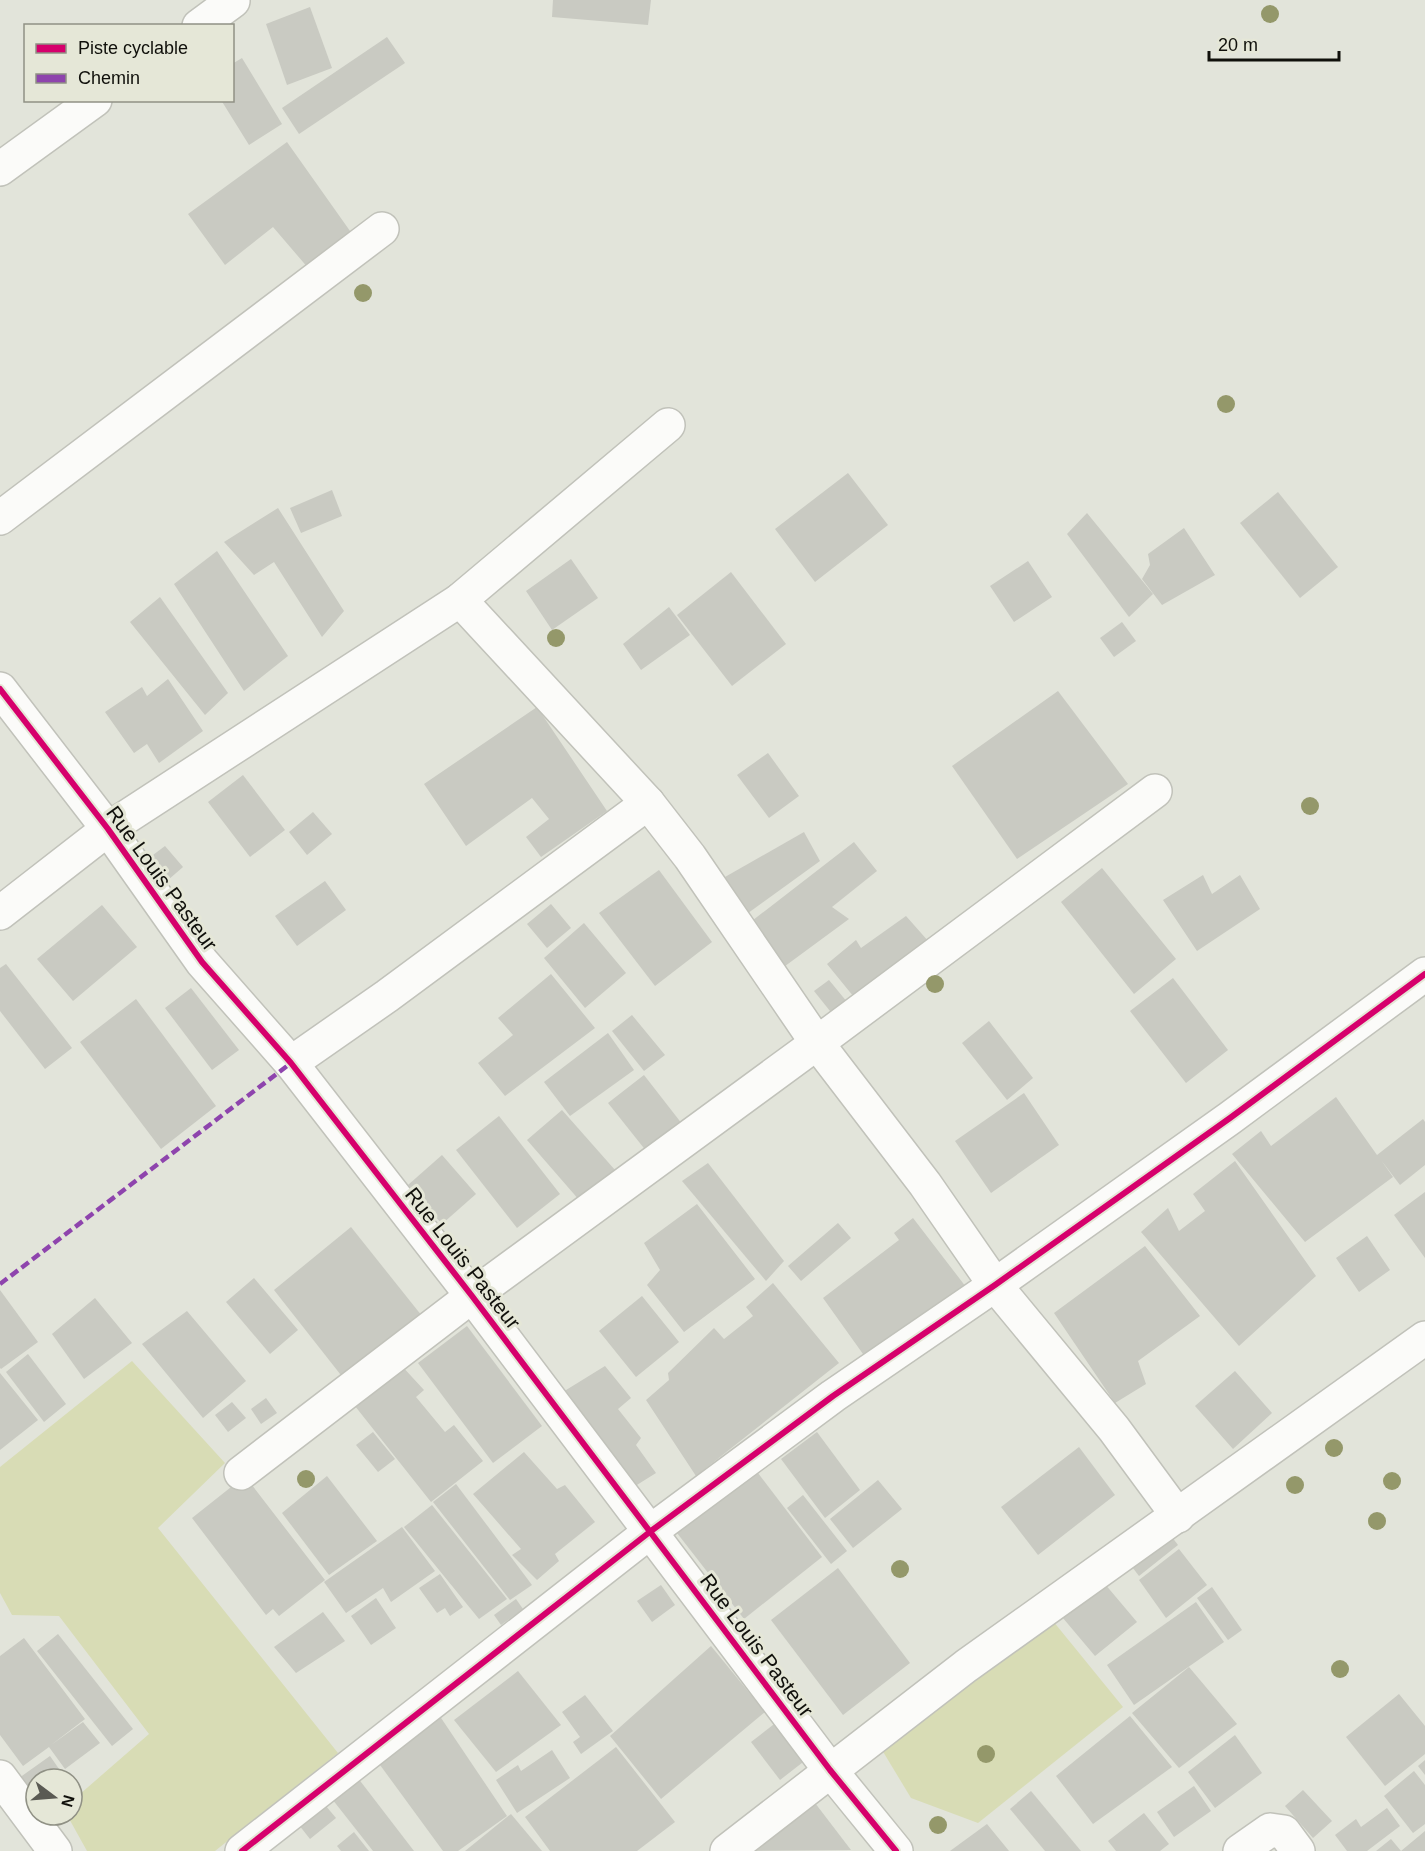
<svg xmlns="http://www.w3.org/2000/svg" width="1425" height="1851" viewBox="0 0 1425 1851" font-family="Helvetica,sans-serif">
<rect width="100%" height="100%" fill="#e2e4da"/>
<g fill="#d8dcb5">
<path d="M132,1361L225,1463L158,1528L338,1753L215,1851H87L67,1815H72V1801L149,1734L59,1616L12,1615L0,1593V1467Z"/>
<path d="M1053,1621L1123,1707L978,1823L911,1798L879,1745Z"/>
</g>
<g fill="#c9cac2">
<path d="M553,0H651L648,25L552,17Z"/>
<path d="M310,7L332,68L287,85L266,24Z"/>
<path d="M387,37L405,63L299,134L282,108Z"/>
<path d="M242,58L282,124L249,145L221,100H232V64Z"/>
<path d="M287,142L355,238L309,269L273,227L225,265L188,214Z"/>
<path d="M848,473L888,525L815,582L775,529Z"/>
<path d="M332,490L342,516L301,533L290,508Z"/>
<path d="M1278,492L1338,567L1300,598L1240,523Z"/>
<path d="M278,508L344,611L322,637L274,562L254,575L224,542Z"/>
<path d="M1087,513L1153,594L1129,617L1067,534Z"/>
<path d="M1184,528L1215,575L1162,605L1142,579L1150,565L1148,554Z"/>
<path d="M217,551L288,656L244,691L174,584Z"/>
<path d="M571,559L598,598L552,630L526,591Z"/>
<path d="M1028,561L1052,597L1014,622L990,586Z"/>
<path d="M731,572L786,644L732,686L677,615Z"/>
<path d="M160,597L228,693L205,715L130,622Z"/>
<path d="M669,607L690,635L641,670L623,644Z"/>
<path d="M1122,622L1136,641L1114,657L1100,638Z"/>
<path d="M168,679L203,731L159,763L147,744L134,753L105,712L142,687L147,696Z"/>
<path d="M1058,691L1128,784L1017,859L952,766Z"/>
<path d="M537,707L607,811L541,857L526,837L549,819L532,798L466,846L424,784Z"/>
<path d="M768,753L799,796L769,818L737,775Z"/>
<path d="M243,775L285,830L250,857L208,802Z"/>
<path d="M313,812L332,834L307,855L289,832Z"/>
<path d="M804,832L820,861L744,916L725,877Z"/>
<path d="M854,842L877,871L832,907L849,919L777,972L748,924Z"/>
<path d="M165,846L183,867L168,880L149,858Z"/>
<path d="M1102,868L1176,959L1134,994L1061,902Z"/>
<path d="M659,870L712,942L655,986L599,913Z"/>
<path d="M1203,875L1212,894L1240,875L1260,909L1197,951L1163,900Z"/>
<path d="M325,881L346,910L297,946L275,916Z"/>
<path d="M551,904L571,928L547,948L527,924Z"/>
<path d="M102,905L137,947L73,1001L37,959Z"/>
<path d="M906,916L929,942L858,1002L827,964L856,940L861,948Z"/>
<path d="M584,923L626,973L585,1008L544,958Z"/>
<path d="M6,964L72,1048L45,1069L0,1011V968Z"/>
<path d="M551,974L595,1028L505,1096L478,1063L513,1035L498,1018Z"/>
<path d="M1173,978L1228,1050L1186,1083L1130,1011Z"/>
<path d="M829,980L852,1008L838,1021L814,991Z"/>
<path d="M191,988L239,1050L212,1070L165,1008Z"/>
<path d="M136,999L216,1106L161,1149L80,1042Z"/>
<path d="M632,1015L665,1055L644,1071L612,1031Z"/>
<path d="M989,1021L1033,1078L1007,1100L962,1043Z"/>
<path d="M608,1033L634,1070L570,1116L544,1082Z"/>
<path d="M644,1075L686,1129L651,1157L608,1103Z"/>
<path d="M1024,1093L1059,1145L991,1193L955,1141Z"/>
<path d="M1336,1097L1377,1155L1423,1119L1425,1122V1165L1400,1185L1381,1160L1393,1177L1305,1242L1232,1154L1261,1131L1271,1146Z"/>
<path d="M562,1110L615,1170L580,1201L527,1140Z"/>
<path d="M499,1116L560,1194L517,1228L456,1150Z"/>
<path d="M442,1155L476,1194L442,1224L408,1185Z"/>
<path d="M1235,1161L1316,1276L1239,1346L1141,1232L1168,1208L1179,1231L1205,1211L1193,1194Z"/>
<path d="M708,1163L784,1261L766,1281L682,1181Z"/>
<path d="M1425,1192V1258L1394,1215Z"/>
<path d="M697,1204L755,1279L684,1332L647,1285L660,1270L644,1243Z"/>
<path d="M913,1218L966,1287L868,1361L823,1298L899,1240L894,1233Z"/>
<path d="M838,1223L851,1238L801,1281L788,1266Z"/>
<path d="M351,1227L422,1316L344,1379L274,1290Z"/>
<path d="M1367,1236L1390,1270L1359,1292L1336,1258Z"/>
<path d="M1145,1246L1200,1316L1138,1361L1146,1384L1115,1403L1054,1313Z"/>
<path d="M254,1278L298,1330L270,1354L226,1302Z"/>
<path d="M773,1283L839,1363L696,1476L646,1400L669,1380L668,1373L714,1328L724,1339L753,1316L746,1307Z"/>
<path d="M0,1290L38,1342L1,1369L0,1368Z"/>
<path d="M642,1296L679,1342L636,1377L599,1331Z"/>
<path d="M95,1298L132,1343L84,1379L52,1334Z"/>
<path d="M187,1311L246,1381L203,1418L142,1344Z"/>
<path d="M467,1326L542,1426L493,1463L418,1363Z"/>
<path d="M28,1354L66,1404L44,1422L6,1372Z"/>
<path d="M400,1364L424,1390L416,1397L445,1432L454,1425L483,1461L431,1502L351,1401Z"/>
<path d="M605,1366L631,1398L618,1409L641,1438L636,1445L656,1473L632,1488L558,1395Z"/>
<path d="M1235,1371L1272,1413L1233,1449L1195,1406Z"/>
<path d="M0,1373L38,1420L0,1450Z"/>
<path d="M266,1398L277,1413L261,1424L251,1409Z"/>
<path d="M232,1402L246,1418L228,1432L215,1415Z"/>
<path d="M373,1432L395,1459L378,1472L356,1445Z"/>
<path d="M817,1432L860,1490L825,1518L781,1459Z"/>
<path d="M1079,1447L1115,1495L1038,1555L1001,1507Z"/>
<path d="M524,1452L557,1489L565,1485L595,1522L555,1554L559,1561L537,1580L512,1555L521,1549L473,1494Z"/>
<path d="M758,1473L822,1557L744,1619L677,1533Z"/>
<path d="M245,1476L325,1580L279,1616L273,1609L266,1615L192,1518Z"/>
<path d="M327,1476L377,1541L329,1575L282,1513Z"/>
<path d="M878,1480L902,1509L853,1548L830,1519Z"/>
<path d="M456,1484L532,1585L510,1600L433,1502Z"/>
<path d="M803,1495L847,1551L831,1564L787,1508Z"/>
<path d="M432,1505L507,1599L479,1619L404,1527Z"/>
<path d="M402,1527L435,1571L391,1602L383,1588L346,1613L324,1582Z"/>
<path d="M1165,1528L1178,1545L1139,1576L1126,1559Z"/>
<path d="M1179,1549L1207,1585L1166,1618L1139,1580Z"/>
<path d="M838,1568L910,1663L843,1715L771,1620Z"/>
<path d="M440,1574L463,1607L450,1616L445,1608L437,1613L419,1588Z"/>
<path d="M1099,1577L1137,1622L1095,1656L1057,1611Z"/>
<path d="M661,1585L675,1605L652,1622L637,1601Z"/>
<path d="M1212,1587L1242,1630L1228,1640L1197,1598Z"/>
<path d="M376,1598L396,1628L371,1645L351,1616Z"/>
<path d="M516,1599L523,1609L501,1625L494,1615Z"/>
<path d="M1196,1602L1224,1642L1134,1705L1107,1665Z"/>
<path d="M323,1612L345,1641L296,1673L274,1647Z"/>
<path d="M58,1634L133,1729L112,1746L37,1651Z"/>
<path d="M24,1638L85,1719L51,1745L83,1722L100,1743L65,1769L49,1747L23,1766L0,1735V1656Z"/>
<path d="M711,1646L765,1712L661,1799L610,1736Z"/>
<path d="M1189,1667L1237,1724L1179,1768L1132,1713Z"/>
<path d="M518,1671L561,1725L496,1772L454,1720Z"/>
<path d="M1399,1694L1425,1726V1754L1385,1786L1346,1737Z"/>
<path d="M585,1695L613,1731L581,1754L573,1742L580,1737L562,1712Z"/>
<path d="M433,1706L507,1816L458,1851H443L372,1754Z"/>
<path d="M1130,1716L1172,1767L1093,1824L1056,1776Z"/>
<path d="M778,1721L807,1759L780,1780L751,1742Z"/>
<path d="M1235,1735L1262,1773L1215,1808L1188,1772Z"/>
<path d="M616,1747L675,1822L637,1851H550L525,1817Z"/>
<path d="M552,1750L570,1778L517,1813L496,1780L518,1765L521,1771Z"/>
<path d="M50,1756L66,1779H36V1802L19,1778Z"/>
<path d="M1425,1760V1775L1418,1766Z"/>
<path d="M351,1769L414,1851H373L325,1790Z"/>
<path d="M1414,1771L1425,1785V1824L1413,1833L1384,1796Z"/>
<path d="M1194,1786L1211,1811L1174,1837L1157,1812Z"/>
<path d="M1303,1790L1332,1821L1313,1838L1285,1806Z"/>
<path d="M1031,1791L1081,1851H1045L1010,1809Z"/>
<path d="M320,1799L336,1818L310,1839L295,1820Z"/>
<path d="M812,1799L851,1850L747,1851Z"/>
<path d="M1387,1808L1400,1826L1367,1851H1347L1335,1835L1356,1819L1361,1827Z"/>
<path d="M1144,1813L1169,1844L1160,1851H1116L1108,1841Z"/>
<path d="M511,1814L542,1851H465L507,1817Z"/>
<path d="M987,1824L1009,1851H950Z"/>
<path d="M1425,1831V1851H1376L1391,1839L1401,1851Z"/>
<path d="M354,1832L369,1851H341L337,1846Z"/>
</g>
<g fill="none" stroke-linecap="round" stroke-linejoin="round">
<defs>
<g id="minor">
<path d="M199,26L233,1"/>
<path d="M0,169L95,100"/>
<path d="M0,518L382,229"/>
<path d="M460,600L648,803L690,857L817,1043L925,1184L995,1285L1114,1429L1178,1516"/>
<path d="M0,689L108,829L202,962L291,1063L472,1296L830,1770L896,1851"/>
<path d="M0,913L108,829L460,600L668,425"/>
<path d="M291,1063L387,996L648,803"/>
<path d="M241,1473L472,1296L817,1043L1155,791"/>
<path d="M0,1777L55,1851"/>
<path d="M242,1851L651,1531L833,1396L995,1285L1230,1118L1425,974"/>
<path d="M727,1851L966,1666L1425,1338"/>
<path d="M1240,1851L1270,1830L1284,1832L1298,1851"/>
</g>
</defs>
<use href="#minor" stroke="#c1c2ba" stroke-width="36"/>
<use href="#minor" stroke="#fbfbf9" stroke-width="33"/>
<path stroke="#8e44ad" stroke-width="4.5" stroke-dasharray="9 4.5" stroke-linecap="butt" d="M0,1284L291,1063"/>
<defs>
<g id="cycleway">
<path d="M0,689L108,829L202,962L291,1063L472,1296L830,1770L896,1851"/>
<path d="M242,1851L651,1531L833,1396L995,1285L1230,1118L1425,974"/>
</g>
</defs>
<use href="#cycleway" stroke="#e5e7d7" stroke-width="10"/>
<use href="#cycleway" stroke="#d6006c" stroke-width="6"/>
</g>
<g fill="#94986a">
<circle cx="1270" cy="14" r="9"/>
<circle cx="363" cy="293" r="9"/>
<circle cx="1226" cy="404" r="9"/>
<circle cx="556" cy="638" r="9"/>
<circle cx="1310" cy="806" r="9"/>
<circle cx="935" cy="984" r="9"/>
<circle cx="1334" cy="1448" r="9"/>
<circle cx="306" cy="1479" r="9"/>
<circle cx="1392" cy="1481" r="9"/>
<circle cx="1295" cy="1485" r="9"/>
<circle cx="1377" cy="1521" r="9"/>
<circle cx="900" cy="1569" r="9"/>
<circle cx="1340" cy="1669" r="9"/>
<circle cx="986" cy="1754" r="9"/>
<circle cx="938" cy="1825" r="9"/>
</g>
<g text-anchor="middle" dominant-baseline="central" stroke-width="6" stroke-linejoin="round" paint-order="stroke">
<g font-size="21" fill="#10100b" stroke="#e5e7d7">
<text transform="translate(162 878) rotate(54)">Rue Louis Pasteur</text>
<text transform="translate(463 1258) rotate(52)">Rue Louis Pasteur</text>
<text transform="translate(757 1645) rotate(53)">Rue Louis Pasteur</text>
</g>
</g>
<rect x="24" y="24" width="210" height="78" fill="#e5e7d7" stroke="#909185" stroke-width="1.5"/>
<rect x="36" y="44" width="30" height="9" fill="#d6006c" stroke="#909185" stroke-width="1.5"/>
<text x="78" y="54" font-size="18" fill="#10100b">Piste cyclable</text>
<rect x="36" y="74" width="30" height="9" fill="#8e44ad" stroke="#909185" stroke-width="1.5"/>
<text x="78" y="84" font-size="18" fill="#10100b">Chemin</text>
<g transform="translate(54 1797) rotate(106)"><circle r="28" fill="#e5e7d7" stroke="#909185" stroke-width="1.5"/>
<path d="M0-4.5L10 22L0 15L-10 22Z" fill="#5a5a53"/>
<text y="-9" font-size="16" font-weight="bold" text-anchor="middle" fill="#10100b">N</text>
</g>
<path d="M1209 51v9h130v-9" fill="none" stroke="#10100b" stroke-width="3"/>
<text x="1218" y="51" font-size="18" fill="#10100b" stroke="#e5e7d7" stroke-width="4.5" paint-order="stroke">20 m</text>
</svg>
